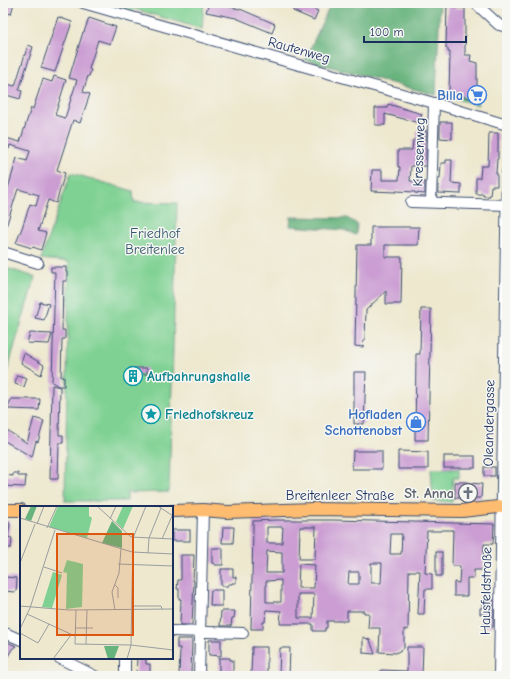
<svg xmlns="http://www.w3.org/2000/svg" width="510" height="679" viewBox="0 0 510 679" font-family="'Comic Neue',sans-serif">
<rect width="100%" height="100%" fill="#f6f6f2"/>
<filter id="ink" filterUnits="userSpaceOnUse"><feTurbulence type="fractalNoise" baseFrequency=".025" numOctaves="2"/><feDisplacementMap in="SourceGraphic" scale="8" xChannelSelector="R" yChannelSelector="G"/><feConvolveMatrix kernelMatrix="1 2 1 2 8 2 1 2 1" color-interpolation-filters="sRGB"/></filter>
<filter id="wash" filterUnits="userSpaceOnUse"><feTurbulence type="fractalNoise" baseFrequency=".012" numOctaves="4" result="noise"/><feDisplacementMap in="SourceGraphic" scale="16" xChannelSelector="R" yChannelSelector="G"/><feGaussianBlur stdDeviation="0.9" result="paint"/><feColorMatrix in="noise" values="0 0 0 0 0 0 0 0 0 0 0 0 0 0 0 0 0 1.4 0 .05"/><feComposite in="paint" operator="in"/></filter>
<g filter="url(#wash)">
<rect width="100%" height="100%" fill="#ede8ce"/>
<g fill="#7fd193" stroke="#4d8078">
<path d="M98,3H204L202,29L134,9L132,13Z"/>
<path d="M454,93L477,100L478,105L453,98Z"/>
<path d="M71,173L133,191L134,202L177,203L169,492L129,493L127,491V501H65L69,262L41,259Z"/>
<path d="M3,267L35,277L3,385Z"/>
<path d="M431,469H459V478H453L452,502L433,501Z"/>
</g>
<g fill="#67b37d" stroke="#41716e">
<path d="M331,3H440L436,95L305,60Z"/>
<path d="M291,217L347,218L357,224L356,235L344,230L290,226Z"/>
</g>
<g id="blocks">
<g fill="#cb9dd3" fill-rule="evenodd">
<path d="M3,3H14L11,14L3,12Z"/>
<path d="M209,3L240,9L275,24L272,33L236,18L206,12Z"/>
<path d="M296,3H299L318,11L314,20L293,11Z"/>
<path d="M447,3H455V8H465V55H471L470,61L477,63V100L449,93L450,52H448V48H446Z"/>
<path d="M58,17L72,22L55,72L41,68Z"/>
<path d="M89,18L116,27L110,44L98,40L89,69L91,70L89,76H88L83,92L90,94L80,123L73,120L57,170L65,173L56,203L48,200L38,231L46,233L41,250L33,247L32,248L16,243L22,228L30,204L36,206L39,195L18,189L4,233H3V186L8,188L17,158L27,161L30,151L10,145L9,149L3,147L6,138L20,142L31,108L33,109L43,79L52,82L54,76L66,80L55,115L65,118L77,80L69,78L83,32H84Z"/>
<path d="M28,45L33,47L19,90L22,91L20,99L3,94V83L15,86Z"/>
<path d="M388,104L422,114L419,123L385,114V125H375V108H387Z"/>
<path d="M440,122H452V139L440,138Z"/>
<path d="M417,130H426V166H411L410,181L425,182V194L415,193V192L396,191V192L371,191L372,170H382V180H399L400,167H398V150H412L413,140H417Z"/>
<path d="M489,133H498V159H497L496,173H497V186H491L490,196H483V194H476V178H480L481,166H488Z"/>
<path d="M446,160H452L451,183L461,184V194L438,193V179H440L441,163H446Z"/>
<path d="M371,227H419L418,245H385V257H402L401,304H386V291L366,310L365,340H364L363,347L355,346L357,245H371Z"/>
<path d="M51,267H66V272H67V281H63L62,330H65V339H62L61,377H64V386H58L52,382L55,272H51Z"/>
<path d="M40,302L49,304L44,320L35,318Z"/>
<path d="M421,309H431L428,440H415L416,354H420Z"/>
<path d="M30,333L52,334L49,344L27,343Z"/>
<path d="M24,353L44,365L41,375L21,363Z"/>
<path d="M130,368H147V374H136V383H130Z"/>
<path d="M354,372H366L364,424H354Z"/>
<path d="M17,375L27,378L24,387L15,384Z"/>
<path d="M52,385L60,387L59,435H63V443H59L58,479H50Z"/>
<path d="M11,399H40L39,410L8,409Z"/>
<path d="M34,418L44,421L38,442L36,441L32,457L3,440V428L27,443Z"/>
<path d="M353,451H382V469H352Z"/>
<path d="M398,451L428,452V469H398Z"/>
<rect x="444" y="456" width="31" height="12"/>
<rect x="484" y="467" width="11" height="9"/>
<path d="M13,473H18V476H26L25,487L3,486V475L13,476Z"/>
<path d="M455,482H468V483L482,484L481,498H455Z"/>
<path d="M3,520L9,521V524H10L8,537L12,538L11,548H7L6,550L3,549Z"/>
<path d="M275,520H333L494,524L493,544H484L483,570H474V578H467V596H454V582L459,583L460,566H452L453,530H441V531H427L425,573L432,574V589H425L424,614H418L420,571H409L408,630L404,629V648L396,653L379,652L380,628H368L369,613H364V611H347V621H327V628H325V631H313V624H280L281,611L266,610L265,622H263V629H251L253,528V521ZM267,527H283L282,543H267ZM300,527H316L315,559H299ZM391,534H402L401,554H390ZM267,551L282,552V573H266ZM371,563H382L381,583H371ZM299,564L315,565L314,588H298ZM349,572H359V584H348ZM281,580V602H266V581ZM298,594H314L313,618H298Z"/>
<path d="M223,527H234L233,543H222Z"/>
<rect x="172" y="530" width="18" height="11"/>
<path d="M212,548H223V565H215V564L212,563Z"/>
<rect x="436" y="552" width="6" height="24"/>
<path d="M181,555H194L193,581H194L192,625H180L181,599H179V589H177L178,580H181Z"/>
<path d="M221,569H233V577H236V583H232V584H228V586H221Z"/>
<path d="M6,577L17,578L16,592L3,591V579H6Z"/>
<path d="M211,590H222V606H213V605H210Z"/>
<path d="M482,599H493V627H485V614H480V608H482Z"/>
<path d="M221,611H235L234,618H232L231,626H220Z"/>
<path d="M363,637L370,640L375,654L363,653Z"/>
<path d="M177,639H192L191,676H179L180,648H177Z"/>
<path d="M3,640L16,646L12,649L3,665Z"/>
<path d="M209,640H221V656L209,655Z"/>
<path d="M252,647H267V675H251Z"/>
<path d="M407,647H423L422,676H381V670L407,671Z"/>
<path d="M280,648H290L289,676H279Z"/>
<path d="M137,658H146V664H150V676H136Z"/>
<path d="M219,658H230V660H233V675H219Z"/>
</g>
</g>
</g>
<g filter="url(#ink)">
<use href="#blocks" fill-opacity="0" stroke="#3a4b6f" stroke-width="1"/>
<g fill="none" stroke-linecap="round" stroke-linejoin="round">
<defs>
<g id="minor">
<path d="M83,3L285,61L434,103L507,125"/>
<path d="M475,3L499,25L507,27"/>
<path d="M411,202L507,205"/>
<path d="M431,202L434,103"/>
<path d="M3,252L38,263"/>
<path d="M172,631L243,633"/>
<path d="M3,632L21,640"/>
<path d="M59,658L95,676"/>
<path d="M125,676V658"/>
<path d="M199,676L203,510"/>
<path d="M499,676L507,172"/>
</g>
<g id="major">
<path d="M3,510H21"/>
<path d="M172,511L203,510L227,512L313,509L462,511L507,506"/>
</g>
</defs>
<use href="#minor" stroke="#3a4b6f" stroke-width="12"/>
<use href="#major" stroke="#3a4b6f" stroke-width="14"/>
<use href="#minor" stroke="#fff" stroke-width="10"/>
<use href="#major" stroke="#febc70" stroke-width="12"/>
</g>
</g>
<defs>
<symbol id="supermarket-ring" viewBox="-11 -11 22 22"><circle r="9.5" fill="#f6f6f2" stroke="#3f7fe0" stroke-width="1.5"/><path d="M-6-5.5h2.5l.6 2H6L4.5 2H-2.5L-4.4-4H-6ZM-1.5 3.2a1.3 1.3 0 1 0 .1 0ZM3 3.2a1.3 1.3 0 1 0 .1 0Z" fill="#3f7fe0"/></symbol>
<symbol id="building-ring" viewBox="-11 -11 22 22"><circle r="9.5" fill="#f6f6f2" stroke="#0f9aa8" stroke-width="1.5"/><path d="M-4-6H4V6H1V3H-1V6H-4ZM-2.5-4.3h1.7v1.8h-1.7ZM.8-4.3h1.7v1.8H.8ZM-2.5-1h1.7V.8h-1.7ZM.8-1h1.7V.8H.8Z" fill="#0f9aa8"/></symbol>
<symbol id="sight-ring" viewBox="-11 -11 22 22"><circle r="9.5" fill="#f6f6f2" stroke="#0f9aa8" stroke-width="1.5"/><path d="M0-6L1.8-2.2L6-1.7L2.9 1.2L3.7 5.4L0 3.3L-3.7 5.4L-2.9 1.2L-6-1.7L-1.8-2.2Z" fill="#0f9aa8"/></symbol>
<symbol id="shop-ring" viewBox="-11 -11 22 22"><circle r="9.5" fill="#f6f6f2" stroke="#3f7fe0" stroke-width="1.5"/><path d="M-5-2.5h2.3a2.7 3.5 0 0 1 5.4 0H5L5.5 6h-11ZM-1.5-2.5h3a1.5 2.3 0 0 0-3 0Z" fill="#3f7fe0"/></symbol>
<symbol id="church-ring" viewBox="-11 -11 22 22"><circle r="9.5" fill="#f6f6f2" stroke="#6b7280" stroke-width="1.5"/><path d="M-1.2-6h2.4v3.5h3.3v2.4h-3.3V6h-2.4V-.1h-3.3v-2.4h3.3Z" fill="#6b7280"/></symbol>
</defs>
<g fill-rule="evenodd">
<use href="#supermarket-ring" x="466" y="84" width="22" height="22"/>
<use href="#building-ring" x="122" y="365" width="22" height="22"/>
<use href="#sight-ring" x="140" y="403" width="22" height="22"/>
<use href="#shop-ring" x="405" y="411" width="22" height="22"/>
<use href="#church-ring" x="457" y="482" width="22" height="22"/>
</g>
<g text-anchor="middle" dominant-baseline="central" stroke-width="3" stroke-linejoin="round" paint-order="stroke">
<g font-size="14" fill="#1b2f5e" stroke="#f6f6f2">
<text transform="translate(299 50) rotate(16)">Rautenweg</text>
<text transform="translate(419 152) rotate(-88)">Kressenweg</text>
<text transform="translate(489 423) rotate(-89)">Oleandergasse</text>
<text x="340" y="495">Breitenleer Straße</text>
<text transform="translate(486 591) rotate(-89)">Hausfeldstraße</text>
</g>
<g font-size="14" font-weight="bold" fill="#366cbe" stroke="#f6f6f2" text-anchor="end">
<text x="463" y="95">Billa</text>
<text x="402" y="414">Hofladen<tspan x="402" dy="16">Schottenobst</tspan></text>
</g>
<g font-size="14" fill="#34586b" stroke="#f6f6f2">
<text x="155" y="233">Friedhof<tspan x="155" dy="16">Breitenlee</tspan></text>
</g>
<g font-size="14" font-weight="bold" fill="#0d838f" stroke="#f6f6f2" text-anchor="start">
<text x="147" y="376">Aufbahrungshalle</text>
<text x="165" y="414">Friedhofskreuz</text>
</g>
<g font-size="14" font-weight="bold" fill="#5b616d" stroke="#f6f6f2" text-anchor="end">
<text x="454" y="493">St. Anna</text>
</g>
</g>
<g transform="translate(20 506)">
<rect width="153" height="153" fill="#ede8ce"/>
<path d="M38,0H69V10L72,12L67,32L29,21ZM103,0H113L103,23L96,16ZM47,54L63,58L62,101L46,103L47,67L43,66ZM33,66L42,69L32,102L22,101Z" fill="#7fd193"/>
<path d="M11,0H17L11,15L5,13ZM92,15L102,25V42L82,37ZM84,140H99L94,153H88Z" fill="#67b37d"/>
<path fill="none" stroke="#999ea1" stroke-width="1" d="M77,0L111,31L153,33M138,0L153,10M0,12L112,46L153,48M90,13L96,0M17,18L24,0M27,22L37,0M142,33L152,10M128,47L129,32L141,2M0,57L15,18M98,58L153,60M24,61L42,67M95,79L98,82V92M0,100L49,104L153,103M112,100H141L142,103M56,104L55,138L111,139L153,144M95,104L92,86L99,67L101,43M7,108L55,130M55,122H73M0,123L10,102L35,24M0,127L18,137L29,118M66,138L67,104M33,153L51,129M107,153L111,139L113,32L126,0"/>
<path fill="#de5710" fill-opacity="0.15" stroke="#de5710" stroke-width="2" d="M37,28H113V129H37Z"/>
<rect width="153" height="153" fill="none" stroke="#1b2f5e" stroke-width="2"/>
</g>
<rect width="510" height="679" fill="none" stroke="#f6f6f2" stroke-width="16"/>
<path d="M364 36v6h102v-6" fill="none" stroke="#1b2f5e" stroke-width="2"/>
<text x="370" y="36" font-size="12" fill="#1b2f5e" stroke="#f6f6f2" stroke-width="3" paint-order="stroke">100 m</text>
</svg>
